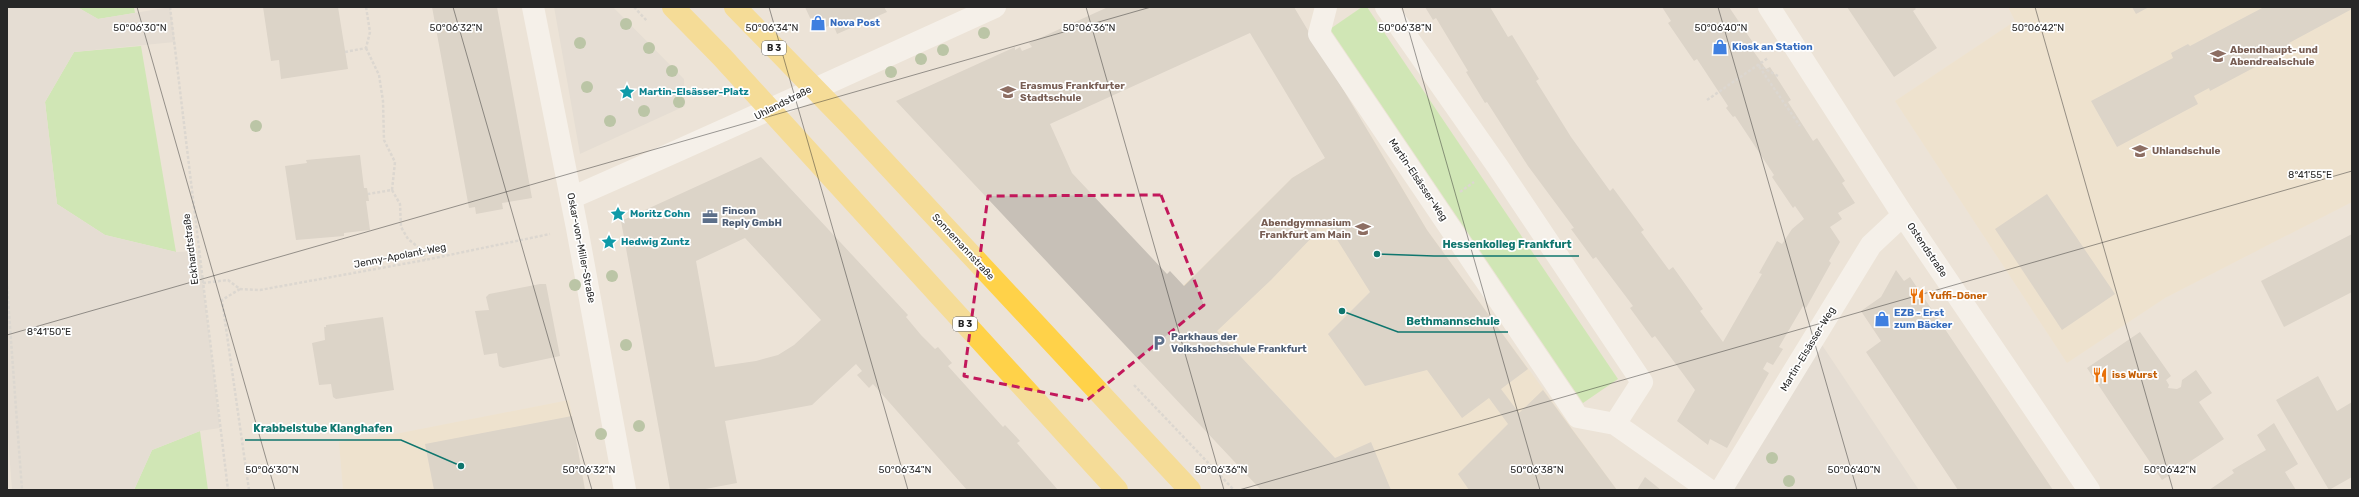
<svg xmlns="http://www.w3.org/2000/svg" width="2359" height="497" viewBox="0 0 2359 497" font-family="Rubik,sans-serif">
<rect width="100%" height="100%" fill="#ece3d7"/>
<g fill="#f0e1c4">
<path d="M2008,7H2352V202L2165,298L2067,363L1895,101L2015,21Z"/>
<path d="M1369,132L1427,230L1617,490H1261L1239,467L1295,415L1179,290L1292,178Z"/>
<path d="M569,400L585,490H343L339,442L400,433Z"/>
</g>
<g fill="#aee98c">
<path d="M77,7H134L135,13L98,19Z"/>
<path d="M1362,7H1367L1618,379L1583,403L1330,29Z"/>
<path d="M141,46L176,252L105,235L57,204L45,102L74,52Z"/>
<path d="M200,431L208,490H134L152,450Z"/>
</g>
<g fill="#dbd6ce">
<path d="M7,7H77L98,19L170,7L175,42L74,52L45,102L57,204L105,235L176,252L199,251L220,428L200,431L152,450L134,490H12L7,424Z"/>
<path d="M554,7H613L684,79L685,106L580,154Z"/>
<path d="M1816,336L1919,490H1721Z"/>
</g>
<g fill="#c7c0b7" fill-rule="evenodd">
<path d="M263,7H338L348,69L281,79L279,60L271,61Z"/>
<path d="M432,7H497L532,198L502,203L503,209L476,214L475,207L469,208Z"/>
<path d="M805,7H884L887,12L837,34L833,24L816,31Z"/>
<path d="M1108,7H1294L1427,230L1528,369L1501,389L1519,413L1543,390L1617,490H1469L1458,474L1508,424L1489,398L1462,418L1427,370L1365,386L1328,334L1370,292L1326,222L1315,228L1318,231L1271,280L1217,331L1335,458L1371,442L1391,490H1261L896,101L1015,47V50L1020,47L1022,51L1032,47L1029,43ZM1250,33L1325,158L1292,178L1184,286L1170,271L1167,274L1072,173L1050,124Z"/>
<path d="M1425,7H1490L1508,37L1512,35L1539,79L1536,81L1571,137L1610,191L1613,188L1644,230L1641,232L1669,270L1673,267L1703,309L1700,311L1723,342L1762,274L1759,273L1777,241L1782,244L1792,229L1804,219L1795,206L1793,208L1772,177L1774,175L1735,116L1733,117L1726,108L1728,106L1697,59L1694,61L1668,23L1671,21L1662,7H1729L1758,50L1754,52L1766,69L1770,67L1791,100L1788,102L1813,141L1817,138L1845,181L1842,183L1855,203L1838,213L1842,219L1830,227L1840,242L1829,261L1831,263L1806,308L1803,306L1779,347L1783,349L1773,365L1767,362L1763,369L1769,373L1727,448L1710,439L1708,445L1677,421L1695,390L1655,336L1652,338L1630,308L1633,306L1596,257L1593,259L1571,229L1574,228L1528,166L1487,102L1485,103L1466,72L1468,71L1436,18L1433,20Z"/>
<path d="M1847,7H1914L1916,9L1913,11L1937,48L1894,77Z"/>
<path d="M2132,7H2149L2136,14Z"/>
<path d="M2264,7H2352V9L2289,43L2291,48L2210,91L2209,88L2194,96L2198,104L2117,147L2091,101L2173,58L2171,53L2188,44L2190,46Z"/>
<path d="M360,155L364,188H367L368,194L369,201H366L370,230L344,233V236L296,240L285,166L307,163L306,160Z"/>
<path d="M761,157L908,315L906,317L921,335L935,349L938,347L952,363L948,366L1003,427L1005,425L1020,441L1017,443L1058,490H967L873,384L869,388L857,375L862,371L856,364L812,405L725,421L737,483L700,490H670L621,221ZM745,238L821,320L794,345L778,355L756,361L715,367L696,261Z"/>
<path d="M2047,194L2115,294L2062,330L1995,229Z"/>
<path d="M2352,234V292L2284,327L2261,281Z"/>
<path d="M1896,270L1904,281L1910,277L2053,490H1958L1866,352L1881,341L1861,311L1881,297Z"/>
<path d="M540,284H546L560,356L503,368L499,366L497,353L484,355L475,311L489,310L486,297L489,294Z"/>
<path d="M383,317L394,390L336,399L333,397L331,384L319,385L312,343L325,340L324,327H326V325Z"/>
<path d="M2140,332L2171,376L2166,380L2169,385L2168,388L2177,389L2181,387L2182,380L2196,370L2212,393L2199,402L2224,439L2162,480L2087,368Z"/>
<path d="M2318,376L2337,411L2352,402V477L2329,490L2276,400Z"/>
<path d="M572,416L585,490H434L425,444Z"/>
<path d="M2274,423L2298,464L2285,472L2296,490H2209L2234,473L2232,470L2266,450L2257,435Z"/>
<path d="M1645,477L1661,490H1637Z"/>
</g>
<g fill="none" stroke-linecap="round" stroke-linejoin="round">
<g stroke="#c7c7c7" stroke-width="2.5" stroke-dasharray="3 2" stroke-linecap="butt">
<path d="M170,7L228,490"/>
<path d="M634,7L647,21"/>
<path d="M366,48L379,75L383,101L384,140L395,162L392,190L368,194"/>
<path d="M345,52L366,48L370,32L366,7"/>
<path d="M1778,76L1758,65L1800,126"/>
<path d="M1707,100L1768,58"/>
<path d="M392,190L400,204L401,227L408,239L423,251L425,260"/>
<path d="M1460,192L1474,182"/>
<path d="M203,283L228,280L240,289L260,290L425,260L550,234"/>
<path d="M7,286L22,490"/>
<path d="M240,289L222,300L249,490"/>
<path d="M1134,385L1234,490"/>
</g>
<g stroke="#fff" stroke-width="22">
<path d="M533,7L577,228L625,490"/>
<path d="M1326,7L1319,34L1578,417L1615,424L1709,490"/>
<path d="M1386,7L1498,167L1642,382L1615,424"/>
<path d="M1769,7L1903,215L2089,490"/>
<path d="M571,198C713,136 854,71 995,7"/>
<path d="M1721,490L1871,245L1903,215"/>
</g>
<g stroke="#ffd249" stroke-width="22">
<path d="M673,7L722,57L1117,490"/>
<path d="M735,7L850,125L1190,490"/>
</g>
</g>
<g fill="#7fa06b">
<circle cx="626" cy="24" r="6"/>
<circle cx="984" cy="33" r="6"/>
<circle cx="580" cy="43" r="6"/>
<circle cx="649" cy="48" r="6"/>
<circle cx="943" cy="50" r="6"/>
<circle cx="921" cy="59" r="6"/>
<circle cx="672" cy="71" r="6"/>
<circle cx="891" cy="72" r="6"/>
<circle cx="587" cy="87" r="6"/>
<circle cx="679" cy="102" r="6"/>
<circle cx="644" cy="111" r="6"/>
<circle cx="610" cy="121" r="6"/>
<circle cx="256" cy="126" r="6"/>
<circle cx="612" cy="276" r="6"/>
<circle cx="575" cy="285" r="6"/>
<circle cx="626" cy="345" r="6"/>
<circle cx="639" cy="426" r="6"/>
<circle cx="601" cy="434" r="6"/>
<circle cx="1772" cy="458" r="6"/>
<circle cx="1789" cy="481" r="6"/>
</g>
<path d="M0 0H2359V497H0ZM1161,195L1204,305L1086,401L964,376L988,196Z" fill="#ece3d7" fill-opacity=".55" fill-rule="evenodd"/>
<path fill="none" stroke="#c2185b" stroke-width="3" stroke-dasharray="8 5" stroke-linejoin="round" d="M1161,195L1204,305L1086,401L964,376L988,196Z"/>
<path fill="none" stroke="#272727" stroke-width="1" stroke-opacity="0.45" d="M137,7L275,490M453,7L592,490M769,7L908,490M1086,7L1224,490M1402,7L1540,490M1718,7L1857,490M2035,7L2173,490M2351,7L2352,11M7,335L1151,7M1239,490L2352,171"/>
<defs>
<symbol id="shop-bare" viewBox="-9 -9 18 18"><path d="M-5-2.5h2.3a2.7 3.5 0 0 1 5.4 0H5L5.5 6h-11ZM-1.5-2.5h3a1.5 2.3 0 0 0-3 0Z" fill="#3f7fe0" stroke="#fff" stroke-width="2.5" paint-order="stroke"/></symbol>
<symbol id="school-bare" viewBox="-9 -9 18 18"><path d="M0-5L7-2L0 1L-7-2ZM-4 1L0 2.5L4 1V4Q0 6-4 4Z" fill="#8d6e63" stroke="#fff" stroke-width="2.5" paint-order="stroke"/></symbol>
<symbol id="sight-bare" viewBox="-9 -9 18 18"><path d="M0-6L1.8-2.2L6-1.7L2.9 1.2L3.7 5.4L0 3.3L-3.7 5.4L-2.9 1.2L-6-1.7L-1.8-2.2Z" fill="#0f9aa8" stroke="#fff" stroke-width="2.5" paint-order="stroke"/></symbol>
<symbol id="office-bare" viewBox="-9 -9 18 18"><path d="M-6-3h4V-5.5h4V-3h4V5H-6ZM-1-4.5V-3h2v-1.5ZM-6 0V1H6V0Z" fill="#5c6f8a" stroke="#fff" stroke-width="2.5" paint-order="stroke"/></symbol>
<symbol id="restaurant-bare" viewBox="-9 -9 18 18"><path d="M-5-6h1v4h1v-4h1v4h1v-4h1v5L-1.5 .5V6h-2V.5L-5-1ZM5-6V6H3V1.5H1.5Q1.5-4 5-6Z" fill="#e8710a" stroke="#fff" stroke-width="2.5" paint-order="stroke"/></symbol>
<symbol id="parking-bare" viewBox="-9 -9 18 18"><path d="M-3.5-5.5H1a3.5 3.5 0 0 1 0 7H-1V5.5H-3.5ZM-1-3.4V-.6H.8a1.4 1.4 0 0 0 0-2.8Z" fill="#5c6f8a" stroke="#fff" stroke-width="2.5" paint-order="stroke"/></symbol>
</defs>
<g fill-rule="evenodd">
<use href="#shop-bare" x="807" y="12" width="22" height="22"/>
<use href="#shop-bare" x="1709" y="36" width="22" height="22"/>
<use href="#school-bare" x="2207" y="45" width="22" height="22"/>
<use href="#sight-bare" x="616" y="81" width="22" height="22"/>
<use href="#school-bare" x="997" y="81" width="22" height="22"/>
<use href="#school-bare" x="2129" y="140" width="22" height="22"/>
<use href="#sight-bare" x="607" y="203" width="22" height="22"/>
<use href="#office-bare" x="699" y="206" width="22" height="22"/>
<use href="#school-bare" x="1352" y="218" width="22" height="22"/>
<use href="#sight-bare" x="598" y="231" width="22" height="22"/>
<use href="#restaurant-bare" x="1906" y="285" width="22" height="22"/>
<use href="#shop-bare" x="1871" y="308" width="22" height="22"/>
<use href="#parking-bare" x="1148" y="332" width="22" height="22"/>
<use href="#restaurant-bare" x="2089" y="364" width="22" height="22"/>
</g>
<g text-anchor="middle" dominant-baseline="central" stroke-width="3.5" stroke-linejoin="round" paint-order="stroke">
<g fill="#fff" stroke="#686868" stroke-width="1">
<rect x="762" y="41" width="24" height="14" rx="3"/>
<rect x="953" y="317" width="24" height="14" rx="3"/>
</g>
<g font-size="9" font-weight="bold" fill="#272727">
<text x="774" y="48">B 3</text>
<text x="965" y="324">B 3</text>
</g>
<g font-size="10" font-weight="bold" fill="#366cbe" stroke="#fff" text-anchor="start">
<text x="830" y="23">Nova Post</text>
<text x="1732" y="47">Kiosk an Station</text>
<text x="1894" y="313">EZB - Erst<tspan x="1894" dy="12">zum Bäcker</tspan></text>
</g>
<g font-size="10" font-weight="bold" fill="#785e54" stroke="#fff" text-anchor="start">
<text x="2230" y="50">Abendhaupt- und<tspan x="2230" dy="12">Abendrealschule</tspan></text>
<text x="1020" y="86">Erasmus Frankfurter<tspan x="1020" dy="12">Stadtschule</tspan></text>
<text x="2152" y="151">Uhlandschule</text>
<text x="1351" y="223" text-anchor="end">Abendgymnasium<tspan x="1351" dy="12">Frankfurt am Main</tspan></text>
</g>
<g font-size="10" font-weight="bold" fill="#0d838f" stroke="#fff" text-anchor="start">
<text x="639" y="92">Martin-Elsässer-Platz</text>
<text x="630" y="214">Moritz Cohn</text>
<text x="621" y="242">Hedwig Zuntz</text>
</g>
<g font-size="10" fill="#272727" stroke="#fff">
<text transform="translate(783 103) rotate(-27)">Uhlandstraße</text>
<text transform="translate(1418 180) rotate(56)">Martin-Elsässer-Weg</text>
<text transform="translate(963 247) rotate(47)">Sonnemannstraße</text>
<text transform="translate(581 248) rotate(79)">Oskar-von-Miller-Straße</text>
<text transform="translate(191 249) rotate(-97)">Eckhardtstraße</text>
<text transform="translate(1927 250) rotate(56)">Ostendstraße</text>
<text transform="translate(400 256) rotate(-11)">Jenny-Apolant-Weg</text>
<text transform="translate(1808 349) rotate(-59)">Martin-Elsässer-Weg</text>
</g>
<g font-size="10" font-weight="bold" fill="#4e5e75" stroke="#fff" text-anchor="start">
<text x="722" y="211">Fincon<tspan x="722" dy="12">Reply GmbH</tspan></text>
<text x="1171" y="337">Parkhaus der<tspan x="1171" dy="12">Volkshochschule Frankfurt</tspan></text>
</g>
<g font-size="10" font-weight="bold" fill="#c56008" stroke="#fff" text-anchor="start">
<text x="1929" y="296">Yuffi-Döner</text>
<text x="2112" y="375">iss Wurst</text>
</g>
</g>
<g font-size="10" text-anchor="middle" fill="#272727" stroke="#fff" stroke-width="3.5" stroke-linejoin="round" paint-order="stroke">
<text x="140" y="31">50°06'30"N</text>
<text x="456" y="31">50°06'32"N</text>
<text x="772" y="31">50°06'34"N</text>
<text x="1089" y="31">50°06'36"N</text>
<text x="1405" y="31">50°06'38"N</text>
<text x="1721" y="31">50°06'40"N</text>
<text x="2038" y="31">50°06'42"N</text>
<text x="2310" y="178">8°41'55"E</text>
<text x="49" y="335">8°41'50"E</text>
<text x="272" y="473">50°06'30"N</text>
<text x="589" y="473">50°06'32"N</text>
<text x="905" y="473">50°06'34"N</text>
<text x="1221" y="473">50°06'36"N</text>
<text x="1537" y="473">50°06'38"N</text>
<text x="1854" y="473">50°06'40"N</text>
<text x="2170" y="473">50°06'42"N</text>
</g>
<path fill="none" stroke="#0f766e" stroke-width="1.5" d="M1377 254L1434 256H1579M1342 311L1398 332H1508M461 466L401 440H245"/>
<g fill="#0f766e" stroke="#fff" stroke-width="1.5">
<circle cx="1377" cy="254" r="4"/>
<circle cx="1342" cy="311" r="4"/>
<circle cx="461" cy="466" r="4"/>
</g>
<g font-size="11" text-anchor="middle" font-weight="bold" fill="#0f766e" stroke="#fff" stroke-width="3.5" stroke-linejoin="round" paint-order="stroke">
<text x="1507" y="248">Hessenkolleg Frankfurt</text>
<text x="1453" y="325">Bethmannschule</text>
<text x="323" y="432">Krabbelstube Klanghafen</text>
</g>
<rect width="2359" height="497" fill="none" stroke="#272727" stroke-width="16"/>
</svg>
